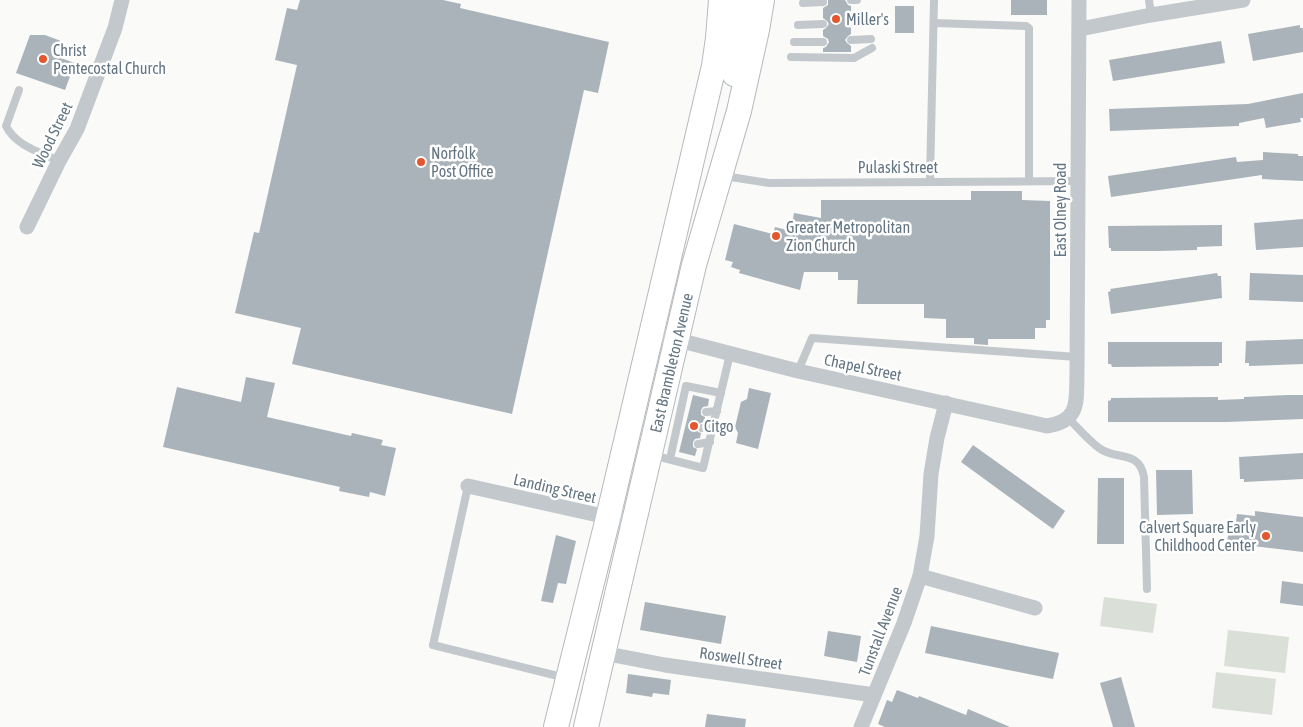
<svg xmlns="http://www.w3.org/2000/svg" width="1303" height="727" viewBox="0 0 1303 727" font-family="'Asap Condensed',sans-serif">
<rect width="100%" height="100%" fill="#fafaf8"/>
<g fill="#dadfd7">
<path d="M1104,597L1157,604L1153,633L1100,626Z"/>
<path d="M1228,630L1289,637L1285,673L1224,666Z"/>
<path d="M1216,672L1276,679L1272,715L1212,708Z"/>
</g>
<g fill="#aab3b9">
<path d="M300,0H443L461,4L460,8L609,42L598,93L584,90L512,414L292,364L301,328L235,313L254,232L259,233L297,65L275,60L287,8L297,10Z"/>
<path d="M828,0H845L848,5L851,6V16L848,18L845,22L847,25L851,28V34L848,36L845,40L847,43L851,46V52H823V48L826,47L829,42L828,39L823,36V30L826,28L829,24L827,21L823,18V8L828,5Z"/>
<rect x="1011" y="0" width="36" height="15"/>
<rect x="895" y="6" width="19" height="27"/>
<path d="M1300,25V28H1303V52L1253,61L1248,34Z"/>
<path d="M30,35H45L61,41L55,56L75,63L65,90L16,73Z"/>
<path d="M1221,41L1225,63L1113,81L1109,60Z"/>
<path d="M1303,93V118H1300L1301,122L1266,128L1264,118L1239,123V126L1110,131L1109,109L1248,104Z"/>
<path d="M1263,152L1298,154V156H1303V181L1262,179V175L1111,197L1108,176L1236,157L1237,162L1263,160Z"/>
<path d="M971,191H1022V200L1050,201V320H1046V328H1035V339H988V345L974,344V338H946V319L924,318V304H857L858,280H838V272H804L800,290L739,273L740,270L731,267L733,262L725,260L734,224L773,234L775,227L791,231L794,213L821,218V200H971Z"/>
<path d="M1303,219V247L1256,250L1254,223Z"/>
<path d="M1222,225V246L1197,247V250L1157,251H1111V248H1109L1108,226Z"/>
<path d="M1217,273L1218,276H1221L1222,298L1111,314L1108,292L1111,291L1110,289Z"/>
<path d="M1250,273L1303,275V302L1249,300Z"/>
<path d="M1303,339V364L1249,366V363H1245L1246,341Z"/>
<path d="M1108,342H1222V363H1219V366L1112,367L1111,364H1108Z"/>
<path d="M246,377L275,383L267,417L351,436L352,433L383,440L381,445L396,448L385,496L370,492L369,497L339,491L340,487L163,447L177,387L241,402Z"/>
<path d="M749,388L771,393L758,449L736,443L738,433L735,427L741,402L747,399Z"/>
<path d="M693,395L709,399L708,406L703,407L701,410V415L705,417L704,422L698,424L696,427L698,432L701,433L700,438L695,439L693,442V447L697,449L695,456L679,452Z"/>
<path d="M1288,395H1303V419L1227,422H1108V401L1111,400V398L1218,397V400L1244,399V397Z"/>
<path d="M973,445L1065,511L1053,529L961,462Z"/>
<path d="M1303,453V479L1244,482V479H1240L1239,457Z"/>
<path d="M1156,470H1192L1193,514L1157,515Z"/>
<path d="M1098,478H1124V544H1097Z"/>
<path d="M1255,511L1303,517V552L1227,543L1229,528L1235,529L1237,514L1255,516Z"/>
<path d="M556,535L576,541L566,584L558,583L553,603L541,601Z"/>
<path d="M1282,581L1303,584V606L1280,603Z"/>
<path d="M645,602L726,616L721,644L640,630Z"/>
<path d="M931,626L1059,653L1053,679L925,653Z"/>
<path d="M828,631L861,636L857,662L824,656Z"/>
<path d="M628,674L671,680L669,695L653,693L652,697L626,693Z"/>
<path d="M1121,677L1135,727H1113L1100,683Z"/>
<path d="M897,690L918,698L919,696L966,715L968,709L1010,727H885L878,724L887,700L892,702Z"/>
<path d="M707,714L746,719L745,727H705Z"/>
</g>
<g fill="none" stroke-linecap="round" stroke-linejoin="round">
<defs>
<g id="primary">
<path d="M734,74L740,14L739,0"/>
<path d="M556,727L608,518L714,66L718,38L721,0"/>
<path id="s1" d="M586,727L694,265L739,111L757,30L762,0"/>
</g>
</defs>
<use href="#primary" stroke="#b5babe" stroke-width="26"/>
<g stroke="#c3c8cc" stroke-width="8">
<path d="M851,0H857"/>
<path d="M1149,0L1151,15"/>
<path d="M803,3L823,2"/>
<path d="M851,22L868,21"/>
<path d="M934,23L1026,26L1029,28V180"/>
<path d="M798,25L823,24"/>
<path d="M851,40L871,39"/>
<path d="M794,42H823"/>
<path d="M791,57L854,58L872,48"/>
<path d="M19,90L6,126C16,146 40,152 59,161"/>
<path d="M724,176L769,183L1077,181"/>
<path d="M930,180L934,0"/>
<path d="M798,371L812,338L1077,357"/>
<path d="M706,412L717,411"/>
<path d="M1068,418C1078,428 1088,440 1099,448C1116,461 1139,449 1144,477L1147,589"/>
<path d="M702,428L713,425"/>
<path d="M698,444L710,442"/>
<path d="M652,455L703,468L730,354"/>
<path d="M670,459L686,386L721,393"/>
<path d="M468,486L433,645L566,678"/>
</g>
<g stroke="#c3c8cc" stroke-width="15">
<path d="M1080,29L1151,15L1243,0"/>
<path d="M27,227L59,161L77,129L115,28L122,0"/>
<path d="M651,333L798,371L1047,426C1081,421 1076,400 1077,372L1079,0"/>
<path d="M468,486L634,523"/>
<path d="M920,576L1035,608"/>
<path d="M603,653L665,665L874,695"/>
<path d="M861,727L904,623L920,576L927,536L931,474L937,438L946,403"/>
</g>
<use href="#primary" stroke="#fff" stroke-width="24"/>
</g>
<g fill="#e4572e" stroke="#fff" stroke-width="2">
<circle cx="836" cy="19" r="5"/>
<circle cx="43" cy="59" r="5"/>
<circle cx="421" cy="162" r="5"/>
<circle cx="776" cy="236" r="5"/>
<circle cx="694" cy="426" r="5"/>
<circle cx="1266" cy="536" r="5"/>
</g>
<g text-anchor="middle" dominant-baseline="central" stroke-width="5" stroke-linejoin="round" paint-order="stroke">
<g font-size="16" fill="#657683" stroke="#fff" text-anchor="start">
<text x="846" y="19">Miller's</text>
<text x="53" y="50">Christ<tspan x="53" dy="18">Pentecostal Church</tspan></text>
<text x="431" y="153">Norfolk<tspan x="431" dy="18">Post Office</tspan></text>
<text x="786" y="227">Greater Metropolitan<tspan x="786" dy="18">Zion Church</tspan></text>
<text x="704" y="426">Citgo</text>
<text x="1256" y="527" text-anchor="end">Calvert Square Early<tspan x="1256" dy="18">Childhood Center</tspan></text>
</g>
<g font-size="16" fill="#657683" stroke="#fff">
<text transform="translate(52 135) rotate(-64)">Wood Street</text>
<text x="898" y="167">Pulaski Street</text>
<text transform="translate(1060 210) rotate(-90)">East Olney Road</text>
<text stroke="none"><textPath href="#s1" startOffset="374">East Brambleton Avenue</textPath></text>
<text transform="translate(863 367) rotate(12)">Chapel Street</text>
<text transform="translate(555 488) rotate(13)">Landing Street</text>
<text transform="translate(880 631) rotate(-69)">Tunstall Avenue</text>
<text transform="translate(741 658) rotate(8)">Roswell Street</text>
</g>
</g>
</svg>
